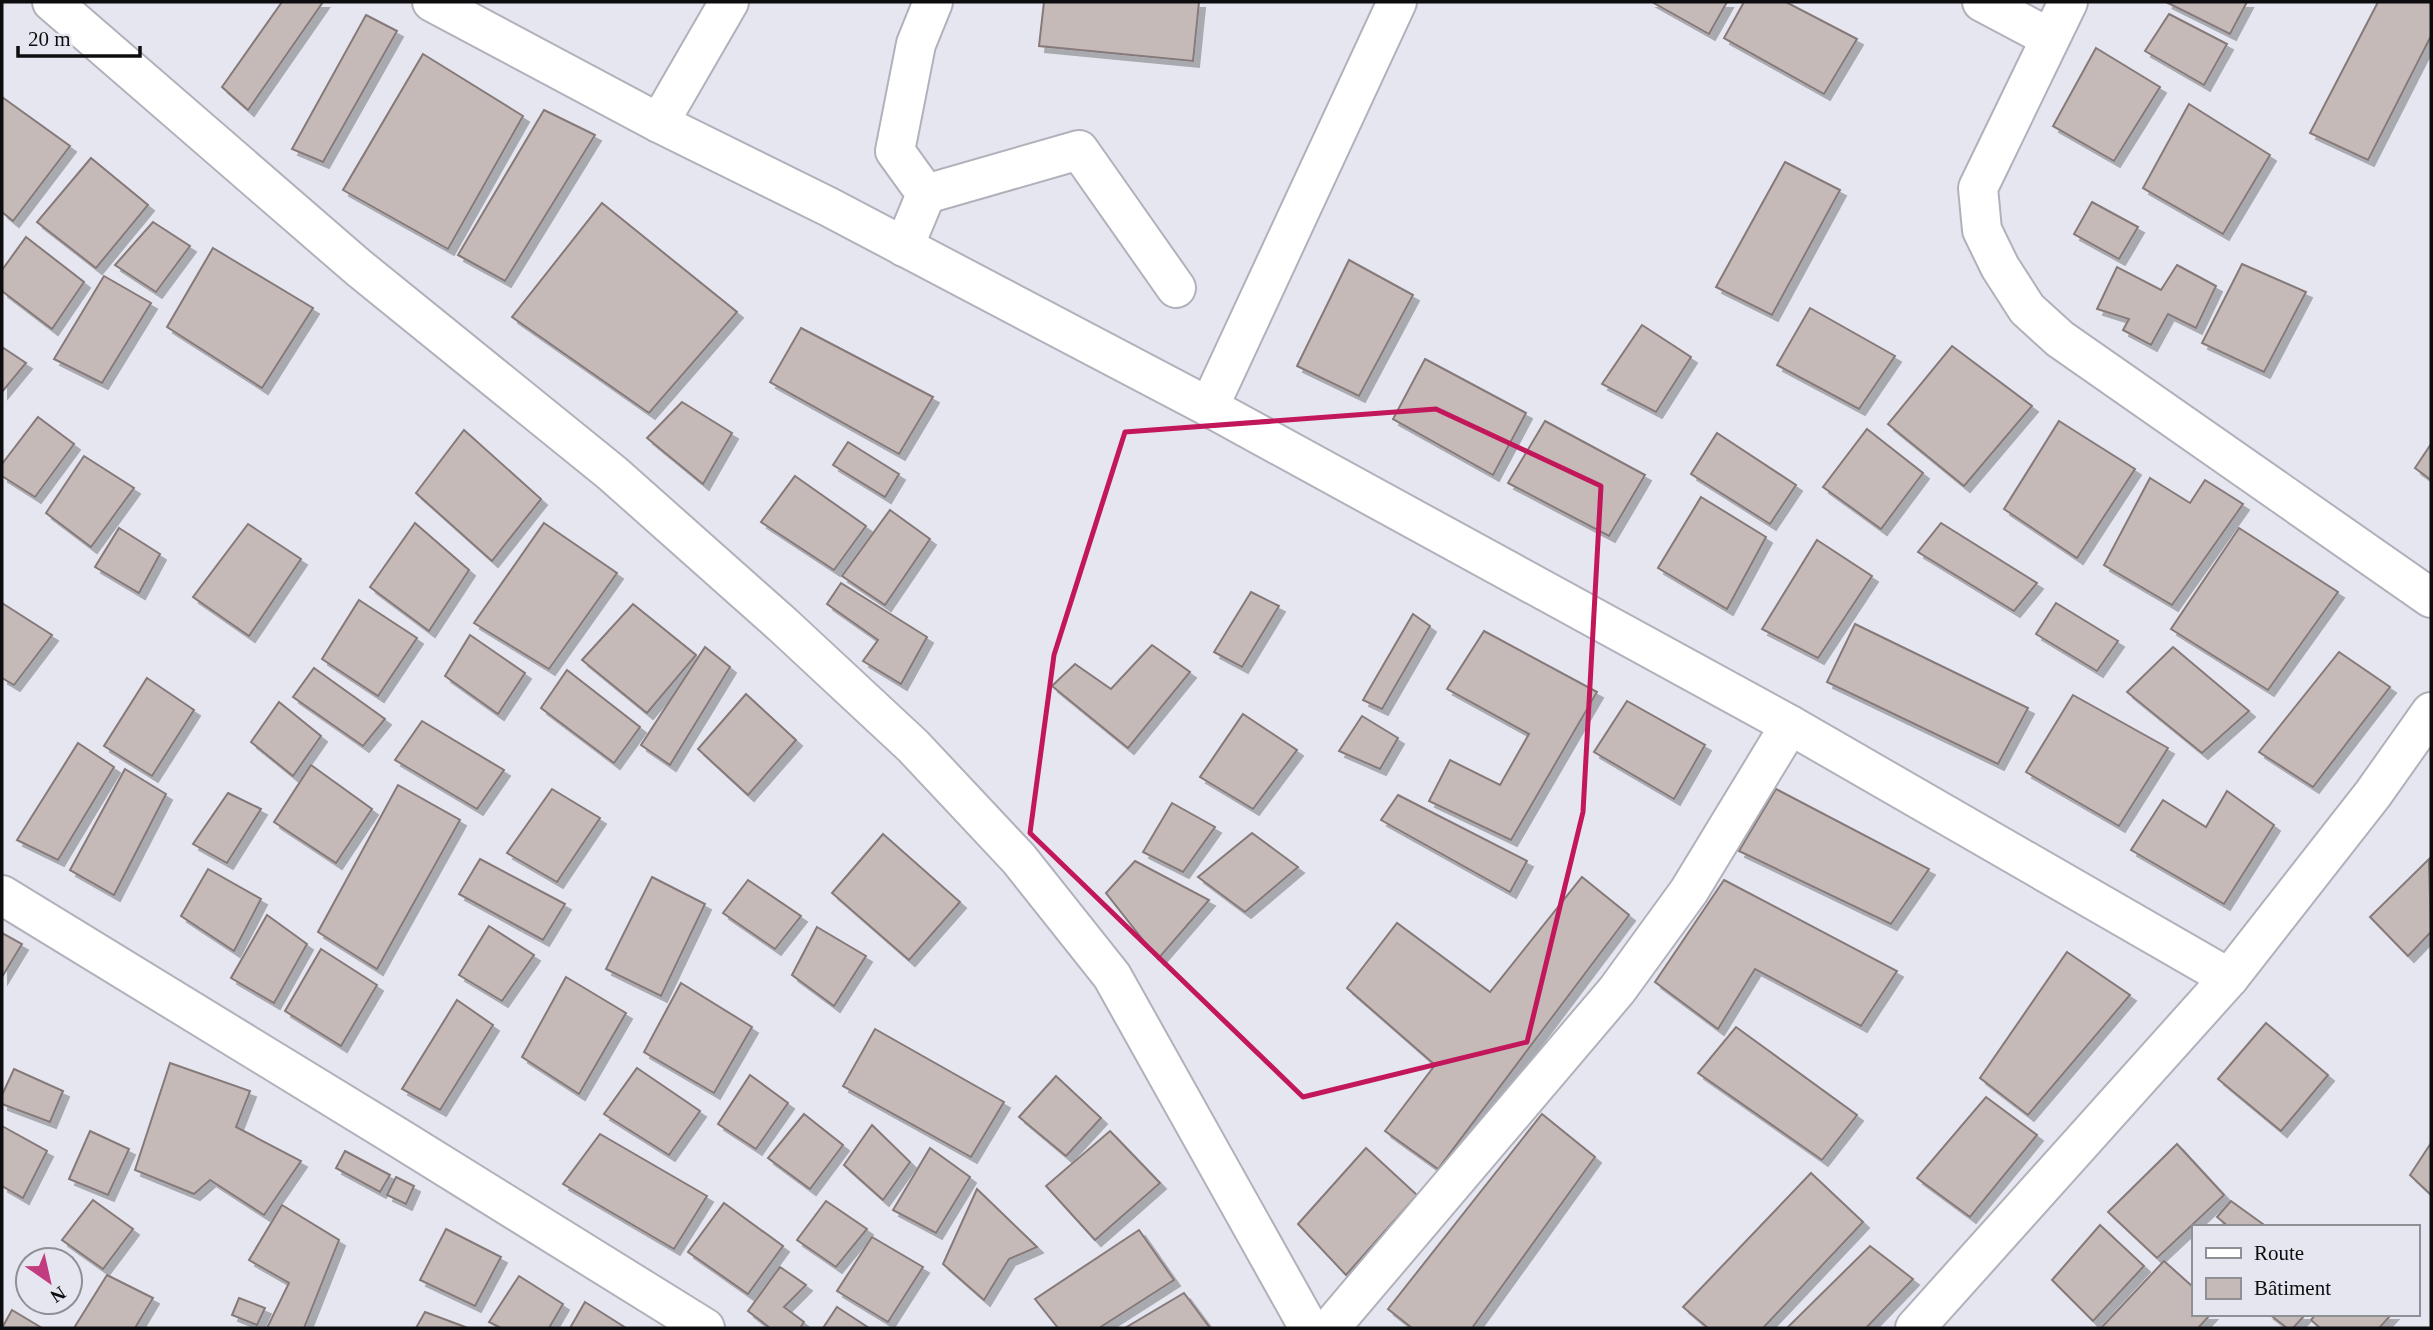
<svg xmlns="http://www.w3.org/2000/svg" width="2433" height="1330" viewBox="0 0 2433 1330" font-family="'Times New Roman',serif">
<defs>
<filter id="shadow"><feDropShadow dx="6" dy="6" stdDeviation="0" flood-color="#0004"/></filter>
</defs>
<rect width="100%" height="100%" fill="#e6e6f0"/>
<g fill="#c6bab9" stroke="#857a79" stroke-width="2" filter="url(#shadow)">
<path d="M282,2H323L248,110L222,87Z"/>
<path d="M1044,2H1199L1193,61L1039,46Z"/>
<path d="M1652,2H1727L1709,34Z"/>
<path d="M1744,2H1786L1857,39L1824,94L1724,38Z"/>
<path d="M2166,2H2247L2230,34Z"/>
<path d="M2378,2H2431V36L2368,160L2310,133Z"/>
<path d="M2169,14L2227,44L2204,85L2145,51Z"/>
<path d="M366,15L397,31L323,162L292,149Z"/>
<path d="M2096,48L2160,87L2114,161L2053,126Z"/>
<path d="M423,54L523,116L448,249L343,190Z"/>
<path d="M2,97L70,146L13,221L2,212Z"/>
<path d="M2189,104L2270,155L2223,234L2143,188Z"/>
<path d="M544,110L595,135L505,281L458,255Z"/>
<path d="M91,158L148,205L96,268L37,222Z"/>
<path d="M1785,162L1840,190L1772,315L1716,287Z"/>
<path d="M2092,202L2138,227L2119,259L2074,234Z"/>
<path d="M602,203L737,312L649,413L512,317Z"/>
<path d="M153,222L190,246L156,292L115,265Z"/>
<path d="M26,237L84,282L52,329L2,291V270Z"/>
<path d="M213,248L313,308L262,388L167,327Z"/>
<path d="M1349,260L1413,295L1359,396L1297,366Z"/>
<path d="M2242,264L2306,292L2264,372L2202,343Z"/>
<path d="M2177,265L2216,286L2196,328L2168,314L2151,345L2123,330L2129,319L2097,309L2117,267L2161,290Z"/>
<path d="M104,276L151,303L102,383L54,359Z"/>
<path d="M1810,308L1895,356L1859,409L1777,365Z"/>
<path d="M1642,325L1691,357L1656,412L1602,384Z"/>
<path d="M801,328L933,397L899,454L770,382Z"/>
<path d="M1952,346L2032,406L1964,486L1888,424Z"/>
<path d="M2,347L26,363L2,392Z"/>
<path d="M1425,359L1526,413L1493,475L1393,419Z"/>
<path d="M682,402L732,433L703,484L647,438Z"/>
<path d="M38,417L74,444L35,497L2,476V464Z"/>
<path d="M1545,421L1645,475L1609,536L1508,483Z"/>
<path d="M2059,421L2135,469L2077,558L2004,509Z"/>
<path d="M1867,429L1923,473L1881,529L1823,487Z"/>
<path d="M464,430L541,499L492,561L416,493Z"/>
<path d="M1717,433L1796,485L1770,524L1691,474Z"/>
<path d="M848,442L899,474L885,497L833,465Z"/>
<path d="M2431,444V480L2415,468Z"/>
<path d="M84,456L134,488L91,547L46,513Z"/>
<path d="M795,476L866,526L834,570L761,522Z"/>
<path d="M2150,478L2190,503L2205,480L2243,504L2172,605L2104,565Z"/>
<path d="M1701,497L1766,537L1727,609L1658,568Z"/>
<path d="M890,510L930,539L885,605L842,576Z"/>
<path d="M415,523L469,570L429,631L370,587Z"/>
<path d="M544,523L617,573L549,669L474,623Z"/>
<path d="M1941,523L2037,583L2014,611L1918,552Z"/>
<path d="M248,524L301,559L249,636L193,597Z"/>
<path d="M119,528L160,554L139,593L95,567Z"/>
<path d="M2239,528L2338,592L2268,690L2171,629Z"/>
<path d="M1817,540L1872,576L1818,658L1762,629Z"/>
<path d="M841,583L927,637L901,684L863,661L878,640L827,604Z"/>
<path d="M1251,592L1279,606L1242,667L1214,652Z"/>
<path d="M359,600L417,638L378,696L322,659Z"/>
<path d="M2,603L52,635L14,685L2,678Z"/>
<path d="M2056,603L2118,641L2097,671L2036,634Z"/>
<path d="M633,604L696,655L647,713L582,660Z"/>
<path d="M1413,614L1430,626L1382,709L1363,700Z"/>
<path d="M1855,624L2028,708L1998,764L1827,682Z"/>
<path d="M1484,631L1597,692L1511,840L1429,801L1450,760L1500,785L1529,734L1447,689Z"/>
<path d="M470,635L525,673L498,714L445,676Z"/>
<path d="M1152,645L1190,672L1128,748L1052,686L1075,664L1111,689Z"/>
<path d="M705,647L730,667L670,765L641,745Z"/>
<path d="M2173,647L2249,711L2202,753L2127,692Z"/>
<path d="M2339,652L2390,687L2313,787L2259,752Z"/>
<path d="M314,668L385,719L363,746L293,697Z"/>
<path d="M567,670L640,727L614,763L541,708Z"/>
<path d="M147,678L194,710L152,776L104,746Z"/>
<path d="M746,694L796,740L748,795L698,749Z"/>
<path d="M2073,695L2168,748L2119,826L2026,772Z"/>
<path d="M1627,701L1705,745L1674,799L1594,752Z"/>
<path d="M279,702L321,736L293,776L251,742Z"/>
<path d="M1243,714L1297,750L1253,809L1200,777Z"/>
<path d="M1362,716L1398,738L1380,769L1339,751Z"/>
<path d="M422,721L504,770L477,809L395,760Z"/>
<path d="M78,743L114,767L58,860L17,840Z"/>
<path d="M311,765L372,809L336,863L274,822Z"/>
<path d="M125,769L166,794L114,895L70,870Z"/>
<path d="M398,785L460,820L377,969L318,932Z"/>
<path d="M552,789L600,818L557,882L507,853Z"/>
<path d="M1776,789L1929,869L1891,924L1739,851Z"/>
<path d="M2227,791L2274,825L2224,904L2131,850L2163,800L2206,827Z"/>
<path d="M228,793L261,809L227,863L193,844Z"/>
<path d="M1398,795L1527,861L1510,892L1381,820Z"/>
<path d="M1172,803L1215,827L1183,872L1143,852Z"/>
<path d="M1252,833L1298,867L1245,912L1198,877Z"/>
<path d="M883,834L960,902L909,960L832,893Z"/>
<path d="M480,859L565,904L543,940L459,894Z"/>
<path d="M2429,859L2431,932L2408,956L2370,917Z"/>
<path d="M1135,861L1209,900L1158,959L1106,893Z"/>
<path d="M208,869L261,899L234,951L181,916Z"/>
<path d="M652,877L705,904L661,996L606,969Z"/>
<path d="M1582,877L1629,915L1438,1169L1385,1131L1435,1065L1347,988L1397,923L1490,992Z"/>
<path d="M748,880L801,916L775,949L723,913Z"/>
<path d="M1724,880L1897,971L1861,1026L1755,969L1718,1029L1655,982Z"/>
<path d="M267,915L307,944L274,1003L231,978Z"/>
<path d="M489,926L534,955L502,1001L459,975Z"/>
<path d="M817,927L866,956L834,1006L792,975Z"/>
<path d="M2,933L22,944L2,977Z"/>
<path d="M321,949L377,985L341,1046L285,1011Z"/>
<path d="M2067,952L2130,995L2028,1115L1980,1078Z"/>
<path d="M566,977L626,1013L579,1094L522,1057Z"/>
<path d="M681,983L752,1027L714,1093L644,1052Z"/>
<path d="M457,1000L493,1025L440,1110L402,1089Z"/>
<path d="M2266,1023L2328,1075L2281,1131L2218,1079Z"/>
<path d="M1736,1027L1857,1115L1822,1160L1698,1073Z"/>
<path d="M875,1029L1004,1102L971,1157L843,1086Z"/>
<path d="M170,1063L250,1091L236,1127L301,1161L264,1215L210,1180L194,1194L135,1170Z"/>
<path d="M637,1068L700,1111L669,1155L604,1114Z"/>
<path d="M14,1069L63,1091L50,1122L2,1104V1095Z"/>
<path d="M750,1075L788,1103L756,1149L718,1124Z"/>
<path d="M1056,1076L1101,1118L1066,1156L1019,1117Z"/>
<path d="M1986,1097L2037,1135L1970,1217L1917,1178Z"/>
<path d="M804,1114L843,1145L810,1189L768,1158Z"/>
<path d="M1542,1114L1595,1157L1472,1328H1412L1388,1309Z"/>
<path d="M872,1125L910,1162L883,1200L844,1165Z"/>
<path d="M2,1126L47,1151L23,1198L2,1186Z"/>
<path d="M90,1131L129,1149L108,1195L69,1179Z"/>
<path d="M1110,1131L1160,1183L1095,1240L1046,1186Z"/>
<path d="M600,1134L707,1196L674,1249L563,1184Z"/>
<path d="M2431,1143V1195L2410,1175Z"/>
<path d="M2177,1144L2224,1195L2157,1258L2108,1212Z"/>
<path d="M930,1148L970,1177L936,1233L893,1210Z"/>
<path d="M1366,1148L1417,1195L1346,1275L1298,1224Z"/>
<path d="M345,1151L390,1175L380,1192L336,1168Z"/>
<path d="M1811,1173L1863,1222L1763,1328H1708L1683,1307Z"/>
<path d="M396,1177L414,1186L406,1204L387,1195Z"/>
<path d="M977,1189L1037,1247L1009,1259L984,1300L943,1264Z"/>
<path d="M93,1200L133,1229L103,1269L62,1240Z"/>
<path d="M826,1201L867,1229L836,1267L797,1240Z"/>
<path d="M2231,1201L2267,1227H2229L2217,1217Z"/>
<path d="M724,1203L783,1246L748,1294L688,1252Z"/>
<path d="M282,1205L339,1240L304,1328H267L289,1283L249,1260Z"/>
<path d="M2100,1225L2144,1266L2093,1321L2052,1280Z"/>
<path d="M446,1229L501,1257L475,1306L420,1280Z"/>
<path d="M1139,1230L1174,1280L1099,1328H1058L1035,1299Z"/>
<path d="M872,1237L923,1267L888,1322L837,1291Z"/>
<path d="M1870,1246L1913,1279L1866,1328H1787Z"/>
<path d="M2164,1261L2193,1287V1314H2211L2198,1328H2101Z"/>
<path d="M780,1267L806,1285L784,1307L804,1322L800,1328H770L748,1311Z"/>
<path d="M107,1275L153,1298L135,1328H74Z"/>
<path d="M519,1276L563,1304L549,1328H501L489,1322Z"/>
<path d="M1184,1293L1210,1328H1125Z"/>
<path d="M239,1298L265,1308L257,1325L232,1315Z"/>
<path d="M585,1302L626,1328H570Z"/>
<path d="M837,1307L869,1328H823Z"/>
<path d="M12,1310L42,1328H2Z"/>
<path d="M425,1312L468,1328H416Z"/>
<path d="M2269,1314H2306L2293,1328H2287Z"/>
<path d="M2316,1314H2392L2379,1328H2320L2311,1320Z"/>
</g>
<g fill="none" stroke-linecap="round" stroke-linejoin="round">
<defs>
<g id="minor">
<path d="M52,2L359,268L612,473L783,625L913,746L1019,859L1112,976L1309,1328"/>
<path d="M432,2L659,123L829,207L1209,407L1790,725L2229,978"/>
<path d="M1982,2L2050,38"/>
<path d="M2068,2L1978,188L1982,230L2000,267L2027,309L2060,339L2431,598"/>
<path d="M659,123L729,2"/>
<path d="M926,194L1079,150L1176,288"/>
<path d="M904,247L926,194L895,151L916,44L933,2"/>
<path d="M1209,407L1397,2"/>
<path d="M2,895L399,1138L705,1328"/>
<path d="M1330,1328L1617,990L1689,891L1790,725"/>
<path d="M1915,1328L2229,978L2373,794L2431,712"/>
</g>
</defs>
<use href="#minor" stroke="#b0b1ba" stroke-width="42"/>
<use href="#minor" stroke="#fff" stroke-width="38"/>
</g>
<path fill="none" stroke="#c2185b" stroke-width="5" stroke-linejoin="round" d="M1436,409L1601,486L1583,812L1527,1042L1303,1097L1030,833L1054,655L1125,432Z"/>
<rect width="2433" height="1330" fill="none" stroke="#0d0d10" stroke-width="7"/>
<rect x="2192" y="1225" width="228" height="91" fill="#e6e6f0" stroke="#8f8f96" stroke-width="2"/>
<rect x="2206" y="1248" width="35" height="10" fill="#ffffff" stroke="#8f8f96" stroke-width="2"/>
<text x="2254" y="1260" font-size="21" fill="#0d0d10">Route</text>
<rect x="2206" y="1278" width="35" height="21" fill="#c6bab9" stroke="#8f8f96" stroke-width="2"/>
<text x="2254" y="1295" font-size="21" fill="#0d0d10">Bâtiment</text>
<g transform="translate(49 1281) rotate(146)"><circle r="33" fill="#e6e6f0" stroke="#8f8f96" stroke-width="2"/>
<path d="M0-5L12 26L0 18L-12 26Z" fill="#c23d80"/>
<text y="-10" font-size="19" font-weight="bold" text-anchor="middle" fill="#0d0d10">N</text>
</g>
<path d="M18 46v10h122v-10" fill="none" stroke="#0d0d10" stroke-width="3.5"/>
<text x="28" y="46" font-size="21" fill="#0d0d10" stroke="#e6e6f0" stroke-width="5" paint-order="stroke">20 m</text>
</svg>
